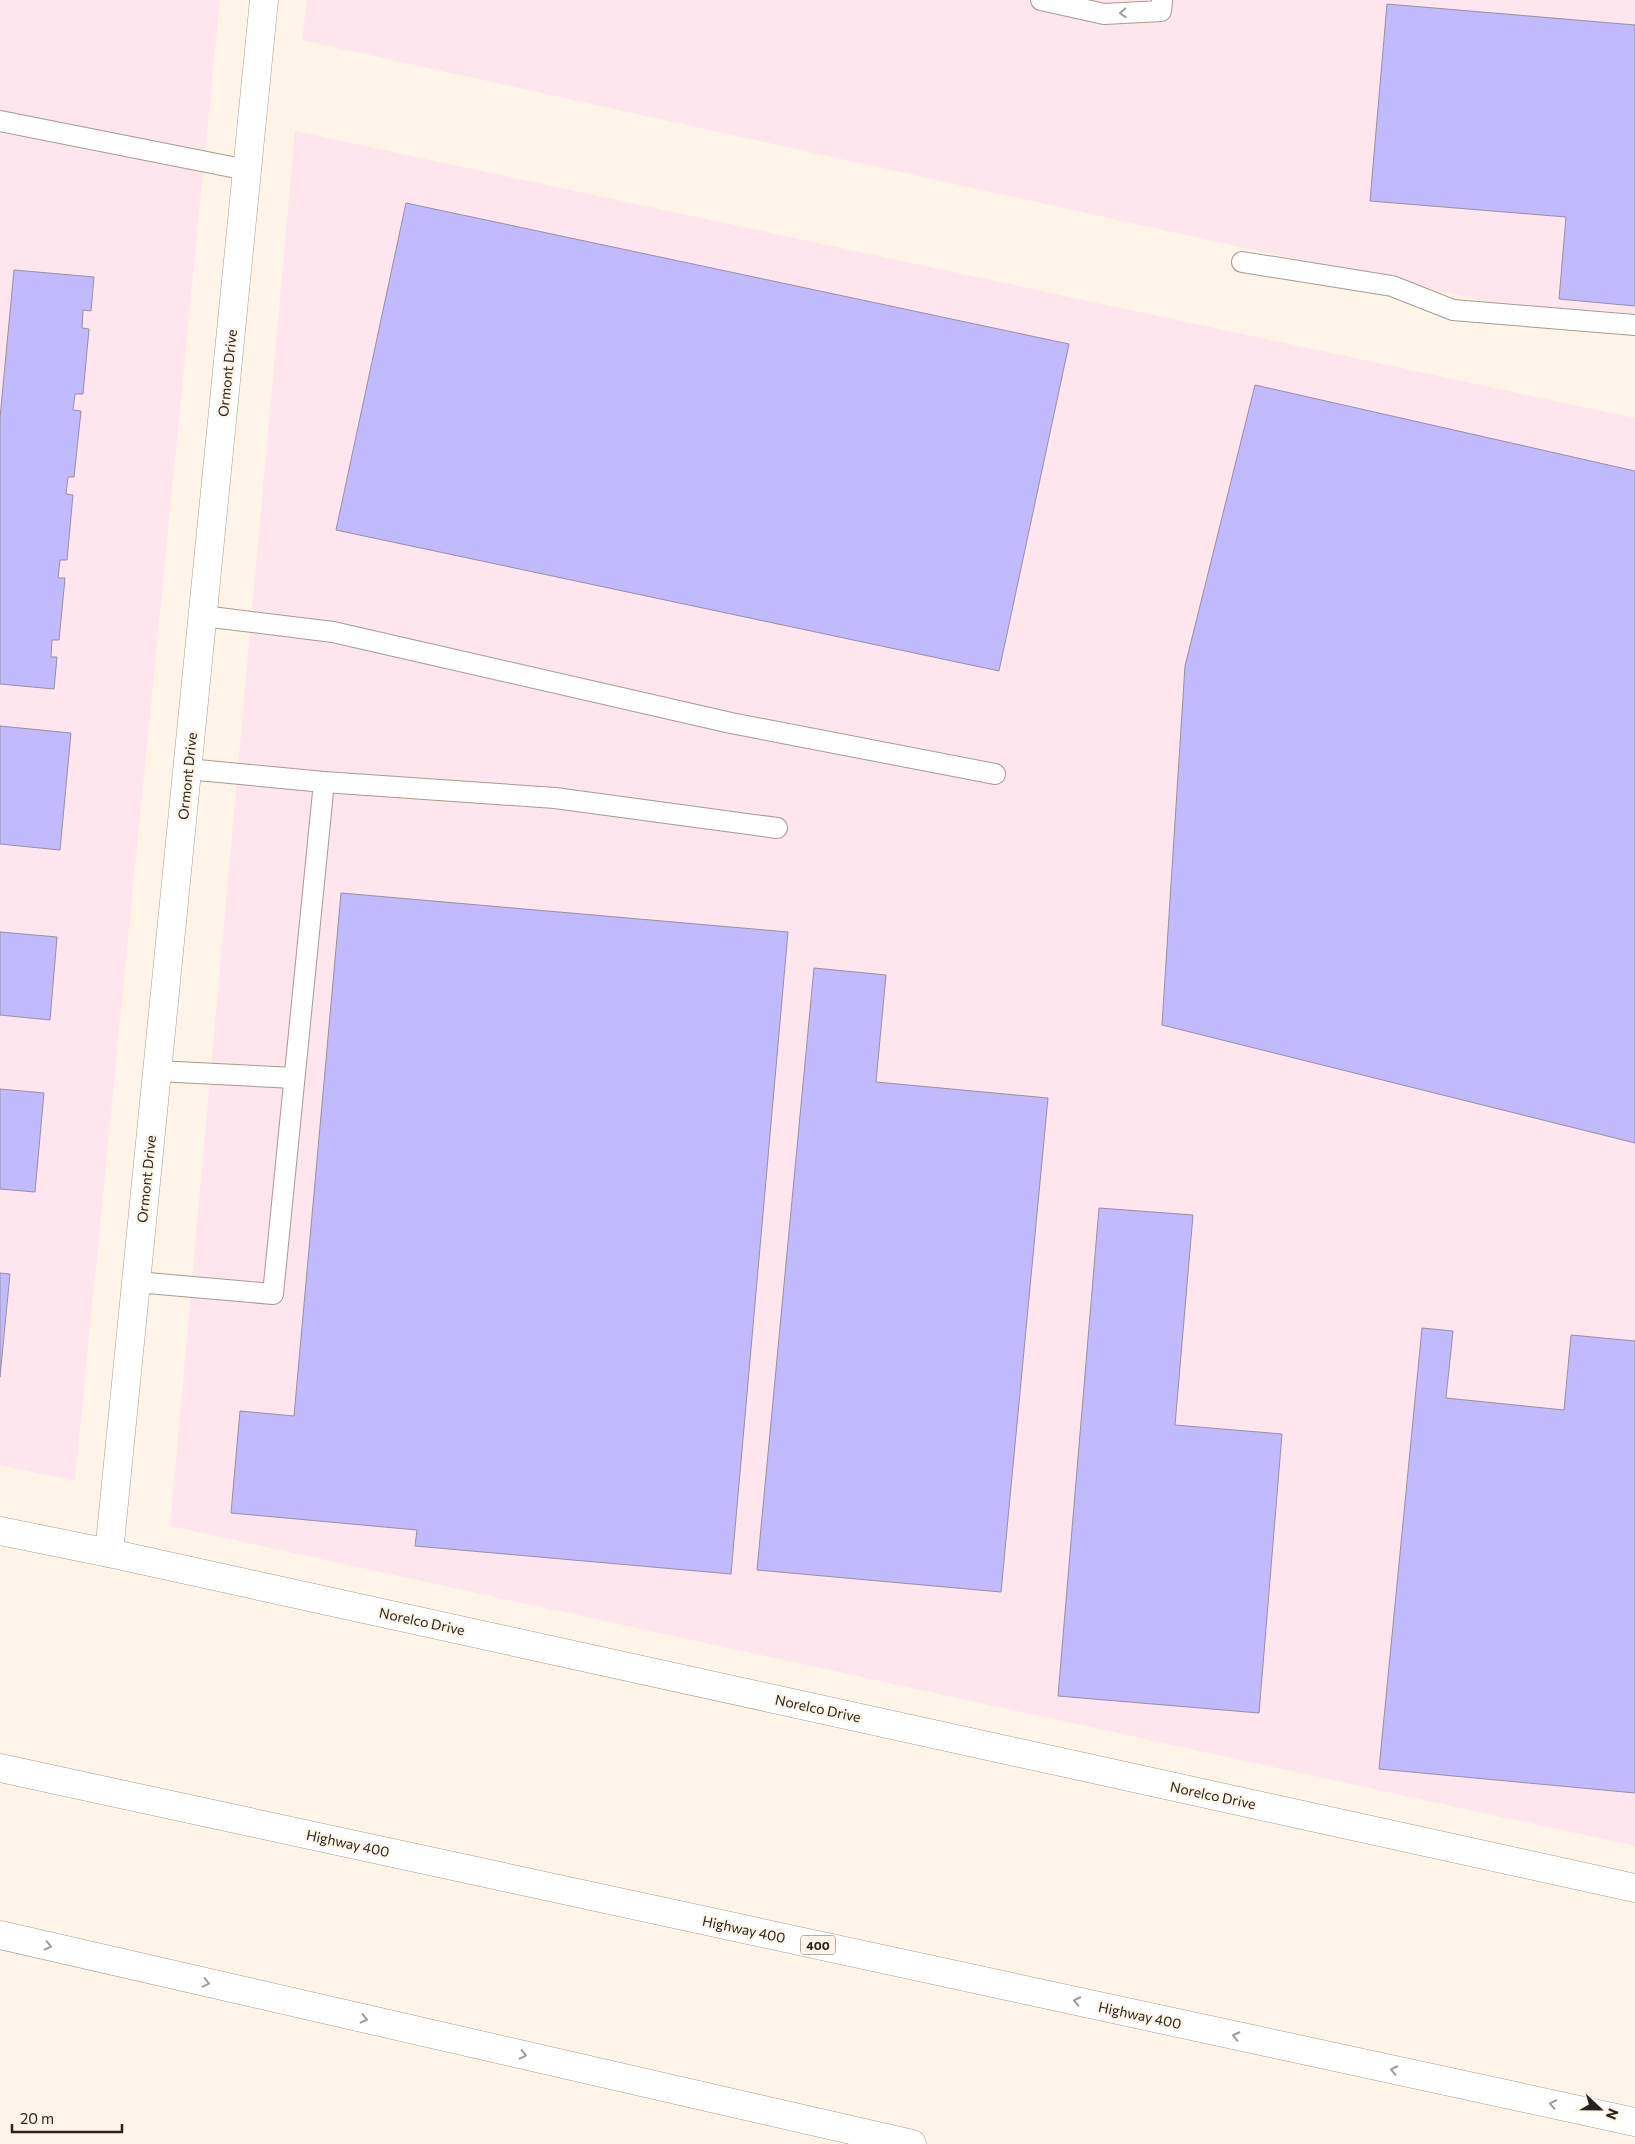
<svg xmlns="http://www.w3.org/2000/svg" width="1635" height="2144" viewBox="0 0 1635 2144" font-family="Commissioner,sans-serif">
<rect width="100%" height="100%" fill="#fef5e8"/>
<g fill="#fee5ee">
<path d="M0,0H220L75,1481L0,1465Z"/>
<path d="M307,0H1635V334L302,40Z"/>
<path d="M295,131L1635,418V1846L170,1526Z"/>
</g>
<g fill="#c2bafe" stroke="#9391a2">
<path d="M1387,4L1635,25V306L1559,299L1566,217L1370,201Z"/>
<path d="M406,203L1069,344L999,671L336,530Z"/>
<path d="M14,270L94,277L91,311L83,310L82,328L89,329L83,394H75L73,410L81,411L74,477H68L66,494L73,495L67,560H60L58,578H65L59,640H52L51,657H57L54,689L0,684V418Z"/>
<path d="M1255,385L1635,471V1143L1162,1025L1185,666Z"/>
<path d="M0,726L71,733L60,850L0,844Z"/>
<path d="M341,893L788,932L731,1574L415,1546L417,1530L231,1513L240,1411L294,1416Z"/>
<path d="M0,932L57,937L50,1020L0,1015Z"/>
<path d="M814,968L886,975L876,1082L1048,1098L1001,1592L757,1570Z"/>
<path d="M0,1089L44,1093L35,1192L0,1189Z"/>
<path d="M1099,1208L1193,1215L1175,1425L1282,1434L1259,1713L1058,1696Z"/>
<path d="M0,1273L10,1274L0,1377Z"/>
<path d="M1422,1328L1453,1331L1446,1398L1564,1410L1571,1335L1635,1341V1793L1379,1769Z"/>
</g>
<g fill="none" stroke-linecap="round" stroke-linejoin="round">
<defs>
<g id="service">
<path d="M1041,0L1104,14L1161,11L1162,0"/>
<path d="M0,121L247,170"/>
<path d="M1242,262L1392,286L1453,310L1635,325"/>
<path d="M203,616L333,632L731,723L995,774"/>
<path d="M187,769L324,782L555,798L777,828"/>
<path d="M157,1071L294,1078"/>
<path d="M136,1282L273,1294L324,782"/>
</g>
<g id="minor">
<path d="M0,1531L109,1553L1635,1888"/>
<path d="M109,1553L264,0"/>
</g>
<g id="motorway">
<path d="M0,1768L1635,2122"/>
<path d="M0,1935L912,2144"/>
</g>
</defs>
<use href="#service" stroke="#a69b8d" stroke-width="22"/>
<use href="#minor" stroke="#a69b8d" stroke-width="29"/>
<use href="#motorway" stroke="#a69b8d" stroke-width="29"/>
<use href="#service" stroke="#fff" stroke-width="20"/>
<use href="#minor" stroke="#fff" stroke-width="28"/>
<use href="#motorway" stroke="#fff" stroke-width="28"/>
</g>
<defs><path id="oneway-chevron" d="M-2-3.5L2.5 0L-2 3.5" fill="none" stroke-width="1.6" stroke-linecap="round" stroke-linejoin="round" transform="scale(1.25)"/></defs>
<g stroke="#9e9c9a">
<use href="#oneway-chevron" transform="translate(1123 13) rotate(177)"/>
<use href="#oneway-chevron" transform="translate(48 1946) rotate(13)"/>
<use href="#oneway-chevron" transform="translate(206 1983) rotate(13)"/>
<use href="#oneway-chevron" transform="translate(1077 2001) rotate(-168)"/>
<use href="#oneway-chevron" transform="translate(364 2019) rotate(13)"/>
<use href="#oneway-chevron" transform="translate(1236 2036) rotate(-168)"/>
<use href="#oneway-chevron" transform="translate(523 2055) rotate(13)"/>
<use href="#oneway-chevron" transform="translate(1394 2070) rotate(-168)"/>
<use href="#oneway-chevron" transform="translate(1553 2104) rotate(-168)"/>
</g>
<g text-anchor="middle" dominant-baseline="central" stroke-width="4.5" stroke-linejoin="round" paint-order="stroke">
<rect fill="#fef5e8" stroke="#68625b" stroke-width="1" x="800.5" y="1935.5" width="35" height="19" rx="4"/>
<g font-size="12" font-weight="bold" fill="#28231e">
<text x="818" y="1945">400</text>
</g>
<g font-size="14" fill="#28231e" stroke="#fef5e8">
<text transform="translate(227 373) rotate(-84)">Ormont Drive</text>
<text transform="translate(187 776) rotate(-84)">Ormont Drive</text>
<text transform="translate(146 1179) rotate(-84)">Ormont Drive</text>
<text transform="translate(422 1621) rotate(12)">Norelco Drive</text>
<text transform="translate(818 1708) rotate(12)">Norelco Drive</text>
<text transform="translate(1213 1795) rotate(12)">Norelco Drive</text>
<text transform="translate(348 1843) rotate(12)">Highway 400</text>
<text transform="translate(744 1929) rotate(12)">Highway 400</text>
<text transform="translate(1140 2015) rotate(12)">Highway 400</text>
</g>
</g>
<g transform="translate(1600 2109) rotate(112)" stroke="#fef5e8" stroke-width="4" paint-order="stroke">
<path d="M0-4L9 19L0 12L-9 19Z" fill="#28231e"/>
<text y="-8" font-size="14" font-weight="bold" text-anchor="middle" fill="#28231e">N</text>
</g>
<path d="M12 2124v8h110v-8" fill="none" stroke="#28231e" stroke-width="2.5"/>
<text x="20" y="2124" font-size="15" fill="#28231e" stroke="#fef5e8" stroke-width="4" paint-order="stroke">20 m</text>
</svg>
